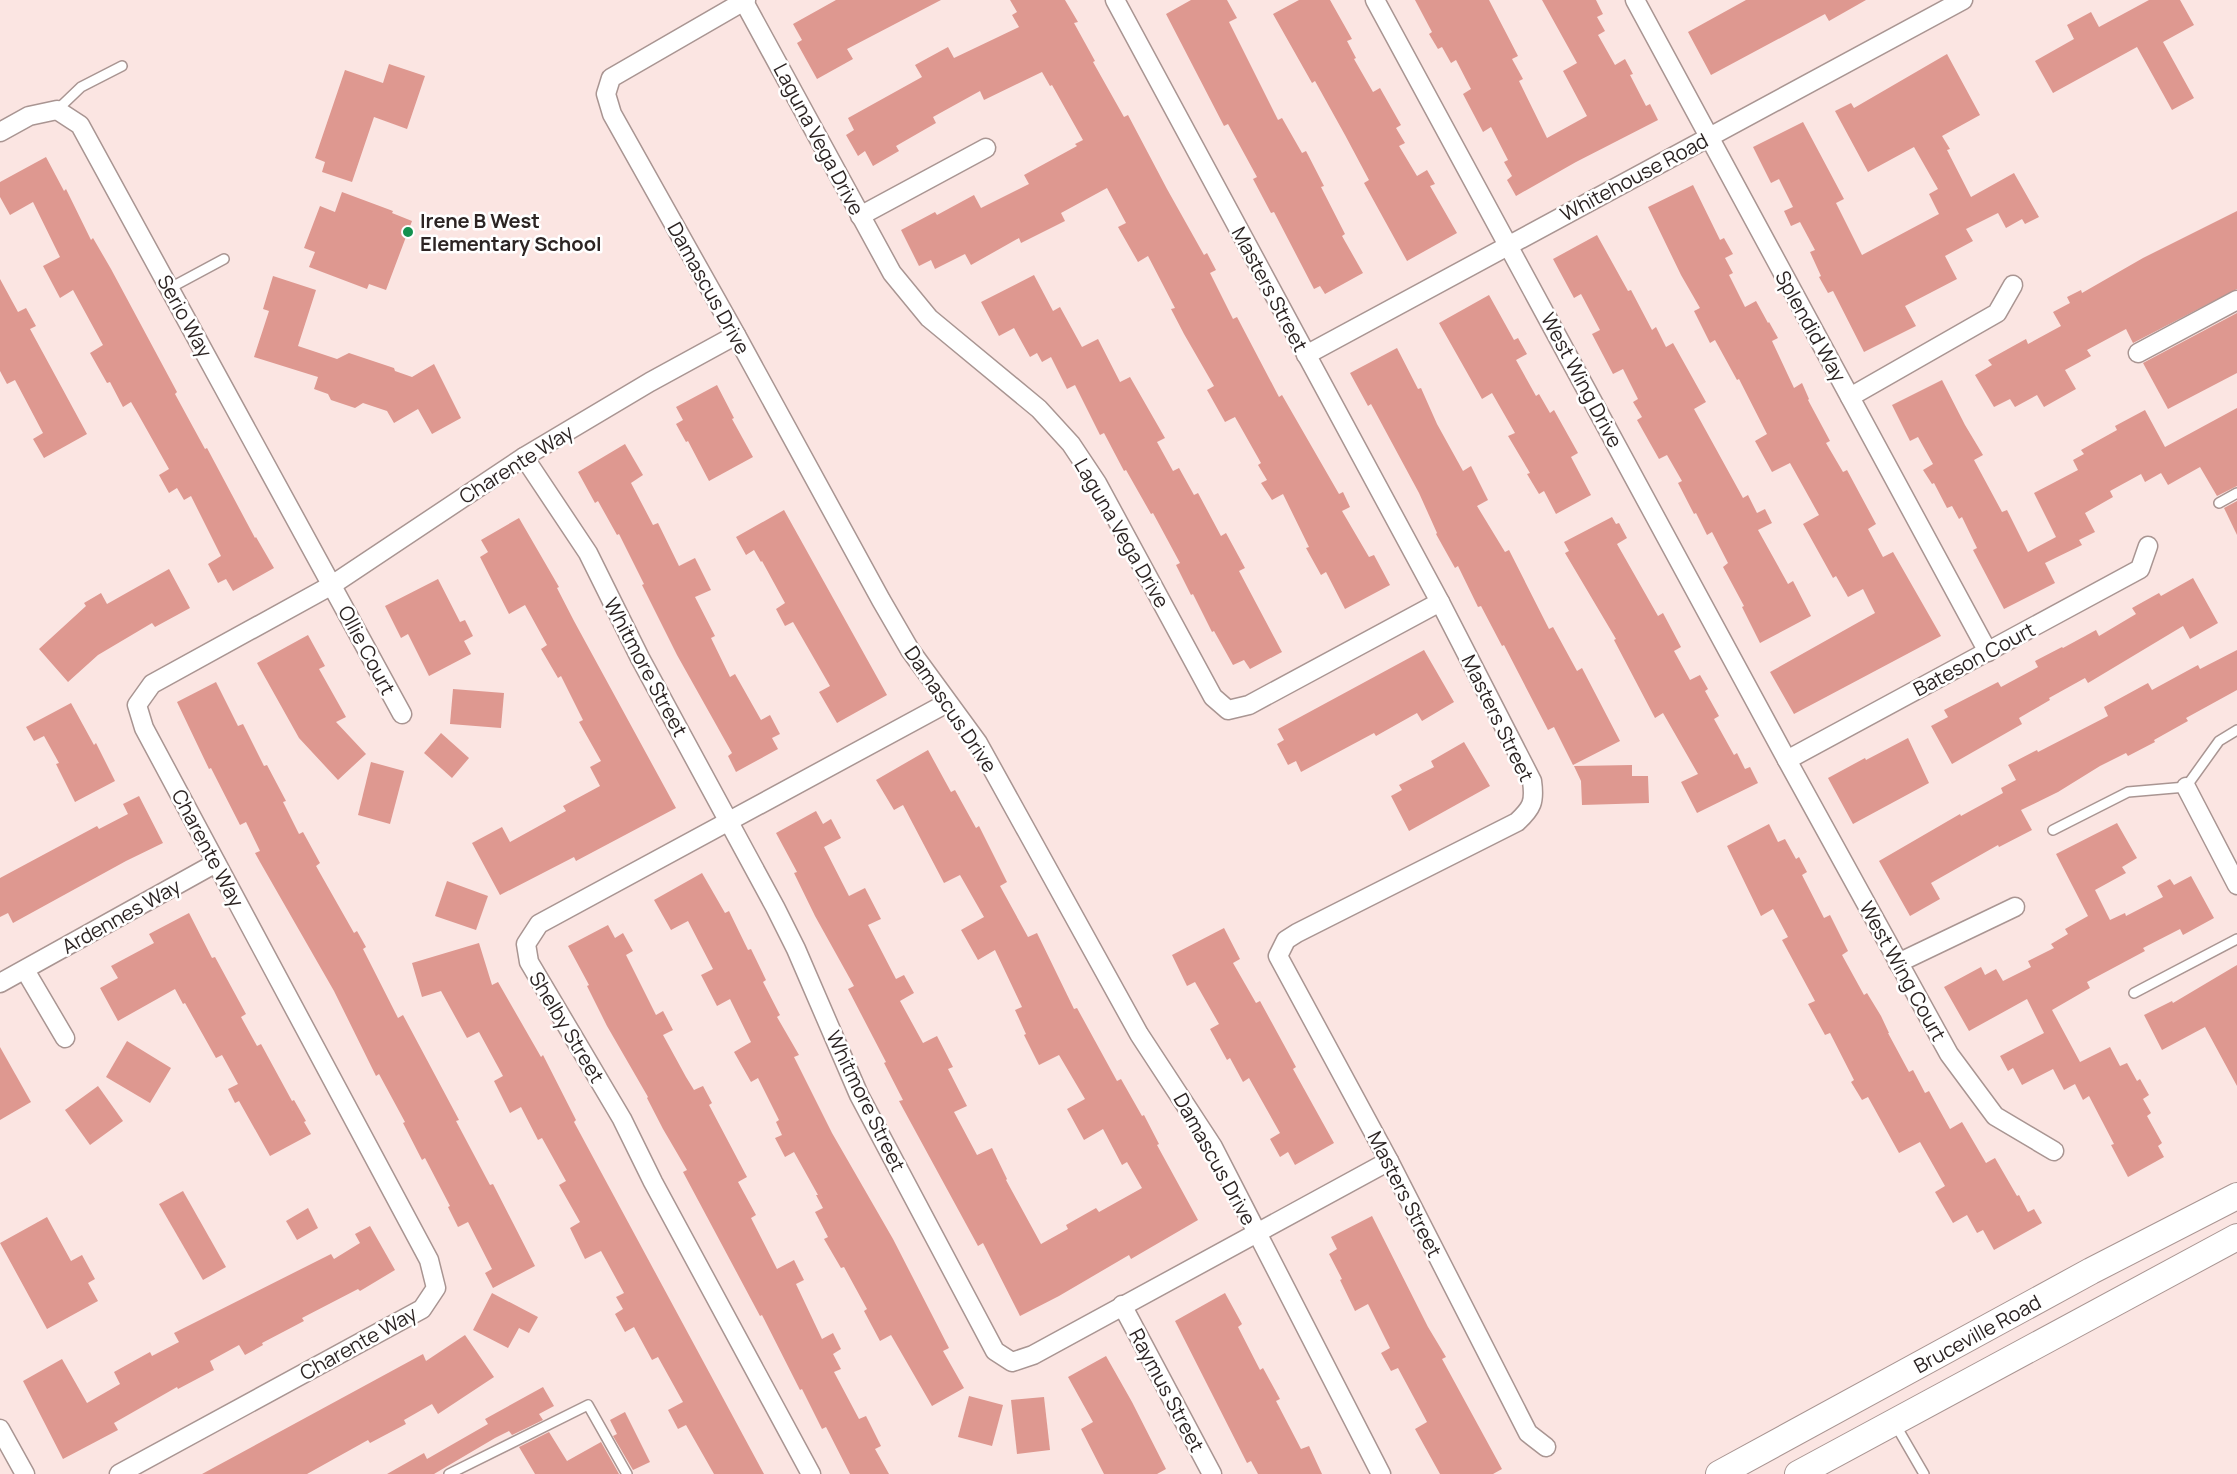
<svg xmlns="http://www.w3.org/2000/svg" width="2237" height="1474" viewBox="0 0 2237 1474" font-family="Manrope,sans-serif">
<rect width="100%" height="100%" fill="#fbe5e2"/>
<g fill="#de9890">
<path d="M836,0H941L847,49L853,59L817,79L797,43L802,40L793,24Z"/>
<path d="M1010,0H1065L1078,22L1074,23L1095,61L1093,62L1124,117L1128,115L1167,189L1204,255L1207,253L1216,270L1210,273L1233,319L1237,317L1279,397L1282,395L1339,494L1343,492L1350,507L1342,511L1369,557L1374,555L1390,585L1345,609L1326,572L1321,575L1306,548L1309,547L1283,494L1272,500L1261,483L1267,480L1258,465L1261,463L1235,417L1225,422L1207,390L1214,386L1184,334L1171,309L1175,308L1148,256L1138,262L1118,227L1126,223L1107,188L1061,213L1065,221L1021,243L1019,238L971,265L965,254L935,269L931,260L919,266L901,230L935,212L937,215L974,195L981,208L1029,184L1024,175L1077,146L1075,144L1083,140L1052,85L1050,86L1042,72L984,100L980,91L933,117L936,123L896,146L899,151L873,166L865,151L858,156L846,135L854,130L848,118L922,77L915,65L948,47L954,58L1019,27L1012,15L1017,12Z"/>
<path d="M1191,0H1227L1237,18L1229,22L1278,120L1282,118L1302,153L1306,151L1324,186L1321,187L1345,234L1342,236L1363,273L1325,294L1320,286L1314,289L1274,212L1271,213L1253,179L1257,177L1228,124L1224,126L1166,14Z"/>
<path d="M1299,0H1330L1352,39L1347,41L1356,58L1354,59L1373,92L1380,88L1401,125L1396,128L1405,143L1399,146L1417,176L1427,170L1435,184L1430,186L1457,233L1407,261L1364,183L1369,180L1345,135L1315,81L1312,83L1273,14Z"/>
<path d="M1415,0H1489L1518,56L1512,59L1523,79L1519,81L1547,138L1587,116L1563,71L1577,63L1542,0H1596L1603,14L1597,17L1605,31L1598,35L1615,65L1625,59L1633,74L1630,75L1646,106L1650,104L1658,120L1576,162L1516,196L1507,180L1512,176L1504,162L1508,160L1491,127L1483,132L1463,94L1471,89L1456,60L1451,63L1442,47L1438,49L1429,34L1432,32Z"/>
<path d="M1746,0H1866L1829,21L1825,14L1711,75L1688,32Z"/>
<path d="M2149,0H2180L2194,25L2163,42L2194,98L2172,110L2137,47L2053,93L2035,61L2074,39L2067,25L2091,12L2099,27Z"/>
<path d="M1947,54L1980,115L1942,136L1950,149L1947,150L1971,197L2014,173L2039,217L2025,224L2022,219L2006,228L1998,213L1966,229L1973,241L1945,256L1957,279L1905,306L1916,326L1864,352L1833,291L1828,293L1819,277L1821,276L1810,252L1815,250L1800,222L1791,226L1784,211L1793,207L1779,179L1771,183L1753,147L1803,122L1844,199L1836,203L1862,255L1939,214L1929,194L1938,189L1914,147L1868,172L1835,111L1851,103L1854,108Z"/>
<path d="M389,64L425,76L407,129L374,117L352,182L322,172L325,162L315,158L345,70L383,83Z"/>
<path d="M46,157L64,191L66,189L91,240L93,238L111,269L177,392L175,394L205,449L207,448L255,538L256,537L274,568L233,591L226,579L218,583L208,564L221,556L191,496L184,500L177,488L169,493L159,475L169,469L138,414L131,402L123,407L110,382L107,383L90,353L103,345L73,290L60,298L43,266L60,257L33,202L10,215L0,197V182Z"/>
<path d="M1693,185L1720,240L1724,238L1733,254L1725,258L1733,273L1729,275L1745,307L1756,301L1768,323L1769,322L1778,338L1772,341L1794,388L1802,383L1809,399L1808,400L1830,441L1826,443L1843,472L1847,470L1876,524L1868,529L1883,557L1893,552L1941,636L1794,714L1770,672L1875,613L1863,589L1848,597L1836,576L1833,578L1803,524L1819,515L1790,463L1772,472L1755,441L1767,434L1739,379L1737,380L1715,340L1710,343L1694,311L1700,308L1681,275L1648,207Z"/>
<path d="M342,192L393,211L392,213L412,221L386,290L369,284L367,289L309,267L315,252L304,248L320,206L335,212Z"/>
<path d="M2237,211V289L2133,343L2126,329L2087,350L2091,356L2065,370L2076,389L2044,407L2037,395L2015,407L2010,399L1994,407L1975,375L1992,365L1988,360L2026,339L2028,344L2061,326L2053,312L2070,303L2067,297L2081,290L2082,293L2143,258Z"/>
<path d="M1597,235L1628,291L1631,290L1652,330L1656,327L1666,347L1673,343L1706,402L1694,409L1743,498L1748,495L1757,513L1765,509L1772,523L1758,530L1788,584L1793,581L1811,616L1760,643L1742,607L1744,606L1723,567L1728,563L1712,532L1707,535L1696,513L1694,514L1678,483L1682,481L1667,455L1659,459L1646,436L1637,420L1642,417L1633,402L1638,399L1623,369L1613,374L1592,334L1600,330L1581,294L1574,298L1553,259Z"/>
<path d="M1034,275L1053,311L1060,307L1082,347L1098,339L1120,382L1130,377L1165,438L1157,442L1173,471L1179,468L1194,495L1198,493L1221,536L1226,533L1245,568L1239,571L1282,652L1250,669L1244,660L1233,665L1214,631L1212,632L1193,594L1191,595L1176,565L1180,563L1153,513L1151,514L1126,470L1124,471L1104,433L1100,435L1075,385L1067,389L1051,357L1042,362L1037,353L1030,357L1014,328L999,336L981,302Z"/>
<path d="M273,276L316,290L298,346L337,359L349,353L394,368L395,371L412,377L434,364L461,418L432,434L418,409L394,423L387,411L363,403L355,408L331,400L328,394L314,389L318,377L254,357L269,311L263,309Z"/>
<path d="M0,279L18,312L26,308L36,326L30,329L87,434L44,458L33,439L43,433L15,380L7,384L0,371Z"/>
<path d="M1489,295L1514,340L1518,338L1527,354L1516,360L1536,396L1539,394L1550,413L1554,410L1578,453L1571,457L1591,495L1556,514L1544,491L1539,494L1527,474L1530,473L1508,436L1515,433L1492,393L1482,399L1439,323Z"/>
<path d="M2237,313V373L2168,409L2143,363Z"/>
<path d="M1397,348L1418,389L1421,388L1437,424L1463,471L1471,466L1488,500L1477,506L1505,552L1509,550L1549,629L1553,627L1577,671L1582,668L1620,741L1573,765L1554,727L1548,730L1504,645L1502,646L1481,606L1478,607L1458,566L1455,568L1436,534L1437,533L1419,493L1371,404L1368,406L1350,373Z"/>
<path d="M1942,380L1965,425L1983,455L1974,460L2002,512L2007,510L2028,552L2056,537L2034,493L2078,470L2073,460L2084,454L2081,450L2117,430L2115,426L2145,410L2165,447L2237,408V486L2217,496L2200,467L2168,485L2161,473L2145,482L2141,474L2110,491L2113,497L2085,513L2095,532L2079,540L2082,545L2045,563L2055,583L2004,609L1973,550L1977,548L1962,517L1959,519L1952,506L1947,508L1934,483L1932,484L1923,470L1933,464L1918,437L1910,441L1892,405Z"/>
<path d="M717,385L734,418L732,419L753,457L709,481L688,441L686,442L676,424L683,420L676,407Z"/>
<path d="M625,444L643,475L631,483L653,525L658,523L679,566L695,558L711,590L695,597L715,636L711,638L730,677L735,674L761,720L770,715L780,734L772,738L778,749L736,772L728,756L732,753L677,655L642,585L644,584L619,534L617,535L598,501L595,503L578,472Z"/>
<path d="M2237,501V535L2224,508Z"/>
<path d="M784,510L887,695L837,723L819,692L830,686L793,622L785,626L776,609L785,603L762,561L761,562L754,550L746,555L736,537Z"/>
<path d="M1612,517L1616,524L1619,523L1627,538L1617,544L1658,616L1663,613L1681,647L1674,651L1690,680L1700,675L1708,689L1705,691L1719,716L1714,719L1734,755L1737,753L1745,769L1750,767L1758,783L1697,813L1681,782L1698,774L1663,713L1655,718L1614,640L1616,639L1565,553L1569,551L1564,542Z"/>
<path d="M519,518L559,587L557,588L574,621L676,808L576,861L574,857L500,895L472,843L502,827L510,842L566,811L563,806L600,786L590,767L601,761L579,722L583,720L561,676L558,678L541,649L547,645L525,605L509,614L480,557L488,552L481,540Z"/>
<path d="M169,569L190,608L155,627L152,623L98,655L68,682L39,649L86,606L84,603L101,593L107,604Z"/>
<path d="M2193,578L2218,623L2190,639L2183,626L2088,683L2085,678L2049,698L2050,700L2019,718L2022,724L1952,764L1931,726L1948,717L1944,710L1998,682L2001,687L2038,667L2035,661L2062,647L2063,648L2096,630L2099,636L2136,614L2132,608L2159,593L2161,596Z"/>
<path d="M438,579L460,622L465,620L473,636L464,641L471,654L429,676L408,634L401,638L385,606Z"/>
<path d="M308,635L325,666L319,669L346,717L336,722L366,754L338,780L299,738L257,663Z"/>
<path d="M1424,650L1454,702L1422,721L1417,713L1376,736L1374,733L1301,772L1296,761L1288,765L1277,744L1284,740L1278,729Z"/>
<path d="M2237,650V690L2186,718L2188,721L2154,740L2155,742L2128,756L2126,753L2100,766L2058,792L2021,810L2032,830L1999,847L1998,845L1931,883L1940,899L1910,916L1879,861L1960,814L1961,816L2003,793L2001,788L2016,780L2008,765L2037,750L2038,752L2108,716L2104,707L2148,683L2152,690L2198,665L2200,669Z"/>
<path d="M216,682L238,726L243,724L264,766L267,765L286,801L283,802L299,834L303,832L320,863L316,866L354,933L357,931L366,947L363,949L398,1018L403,1015L459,1120L456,1121L490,1185L493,1184L535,1266L493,1288L485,1273L492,1269L468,1222L458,1227L448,1207L450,1206L425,1158L422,1160L403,1123L405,1122L379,1074L376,1076L334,991L260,862L255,853L260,851L246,822L240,825L211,768L209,769L177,702Z"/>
<path d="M453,689L504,693L501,728L450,724Z"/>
<path d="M71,703L94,745L96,743L115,781L75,802L56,764L59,763L44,736L34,741L26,727Z"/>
<path d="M441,733L469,758L452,778L424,753Z"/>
<path d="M1908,738L1929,783L1853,824L1828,778L1865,758L1866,760Z"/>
<path d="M1464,742L1490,786L1409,831L1391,796L1402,790L1399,785L1434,767L1431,761Z"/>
<path d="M928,750L951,792L955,790L976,828L979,826L1007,882L1000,886L1028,937L1037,933L1074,1009L1077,1008L1117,1081L1121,1079L1142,1116L1144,1115L1159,1144L1157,1145L1198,1220L1131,1259L1129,1255L1059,1296L1020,1316L983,1243L978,1246L899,1101L903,1100L884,1063L886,1062L848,989L854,986L815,916L794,873L797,872L776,833L816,811L823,824L831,819L841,838L824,847L849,896L865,888L881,919L868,925L896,979L904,975L914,993L900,1001L923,1043L937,1036L953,1067L948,1069L967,1106L954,1112L977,1155L992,1148L1007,1179L1006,1180L1041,1244L1068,1229L1066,1225L1096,1208L1099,1212L1142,1188L1127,1162L1122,1165L1103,1129L1084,1140L1067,1109L1085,1099L1059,1055L1039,1065L1024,1035L1026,1034L1015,1010L1022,1007L995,950L978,960L961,930L984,917L960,875L944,883L903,805L894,810L876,780Z"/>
<path d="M371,762L404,771L390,824L358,815Z"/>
<path d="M1632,765V776H1648L1649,803L1582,805L1581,781L1574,766Z"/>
<path d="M139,796L163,843L126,861L13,923L8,913L0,917V878L97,826L99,829L128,814L123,804Z"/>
<path d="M2117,823L2137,858L2122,867L2126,873L2095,890L2110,920L2125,913L2126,916L2163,897L2157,886L2170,879L2174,885L2191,876L2214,918L2183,935L2180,929L2143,948L2145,951L2087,982L2090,988L2052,1010L2080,1062L2110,1047L2120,1066L2127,1063L2137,1081L2140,1079L2149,1095L2143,1099L2151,1113L2147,1116L2162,1143L2158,1146L2164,1157L2128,1177L2111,1145L2114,1144L2089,1096L2083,1100L2075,1084L2064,1090L2053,1069L2022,1085L2013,1068L2008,1071L2000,1056L2044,1033L2027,999L1969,1031L1944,987L1981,967L1985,975L1996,969L2003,981L2031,967L2028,961L2054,948L2051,944L2068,934L2065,929L2088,916L2056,854Z"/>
<path d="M1769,824L1778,842L1785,839L1796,859L1799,857L1807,872L1802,875L1824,918L1830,915L1848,951L1842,955L1864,995L1867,993L1881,1016L1889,1033H1888L1909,1072L1913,1070L1925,1093L1929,1091L1950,1129L1962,1122L1986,1163L1995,1158L2017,1196L2019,1195L2028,1212L2034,1209L2042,1223L1994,1250L1983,1230L1977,1233L1967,1215L1953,1223L1935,1192L1945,1186L1920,1142L1899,1153L1868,1097L1862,1100L1851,1082L1854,1080L1830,1033L1825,1035L1808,1004L1815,1001L1782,940L1788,937L1773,909L1761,916L1727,846Z"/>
<path d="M702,873L725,913L729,911L748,950L751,949L766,980L763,982L780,1015L777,1017L799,1055L794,1057L832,1133L893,1239L949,1348L943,1351L964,1388L932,1406L891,1335L880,1341L864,1311L867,1309L844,1267L841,1268L824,1239L828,1237L815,1212L823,1208L816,1195H818L794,1152L785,1157L775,1138L782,1135L776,1122L779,1120L758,1078L751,1082L734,1052L751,1042L730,999L717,1006L701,975L713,969L688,921L671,930L654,900Z"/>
<path d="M447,881L488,896L476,930L435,916Z"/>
<path d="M189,913L212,958L215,957L246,1014L241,1017L257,1046L261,1044L292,1101L294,1100L306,1121L304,1122L311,1134L270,1156L239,1101L235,1103L228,1089L238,1084L222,1055L216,1058L185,1003L183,1004L175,989L118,1021L100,988L118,978L111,966L154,943L149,934Z"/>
<path d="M608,925L615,938L623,933L633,951L626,955L656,1015L663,1011L673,1030L663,1035L686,1077L694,1090L703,1086L712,1103L709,1105L747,1177L738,1182L756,1215L751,1218L777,1269L794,1260L804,1280L796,1284L822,1339L833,1333L841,1349L833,1354L841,1369L834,1372L859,1419L866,1416L881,1446L875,1449L889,1474H850L826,1427L822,1429L802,1389L800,1390L762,1315L760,1316L683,1172L687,1170L663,1129L647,1098L648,1097L607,1026L587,986L589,985L568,946Z"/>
<path d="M1224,928L1240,959L1233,963L1256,1003L1260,1001L1296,1067L1293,1069L1334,1143L1295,1165L1288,1152L1280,1157L1270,1139L1280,1133L1249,1078L1243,1082L1230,1058L1227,1060L1210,1029L1219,1024L1195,982L1187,986L1172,955Z"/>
<path d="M479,943L492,985L498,982L541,1057L543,1055L576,1120L574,1122L764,1474H714L686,1425L678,1429L668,1410L683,1402L658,1357L652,1360L634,1327L625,1332L615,1314L623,1309L616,1297L624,1293L601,1251L585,1259L570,1228L580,1222L559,1185L566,1181L542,1138L538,1140L521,1107L510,1113L494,1081L503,1076L479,1032L467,1038L441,991L422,997L412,963Z"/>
<path d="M2237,965V1086L2205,1027L2162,1050L2144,1015L2172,1001L2173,1003Z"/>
<path d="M127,1041L171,1068L150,1103L106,1077Z"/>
<path d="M0,1047L31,1102L0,1120Z"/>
<path d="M98,1086L123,1121L90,1145L65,1110Z"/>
<path d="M183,1191L226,1267L203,1280L159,1204Z"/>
<path d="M308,1208L318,1228L297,1240L286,1221Z"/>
<path d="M1372,1216L1428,1327L1446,1357L1442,1359L1502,1469L1493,1474H1440L1415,1429L1427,1422L1398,1368L1391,1371L1381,1353L1390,1348L1368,1304L1355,1311L1340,1280L1342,1279L1329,1254L1337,1249L1331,1237Z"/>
<path d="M47,1217L71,1261L82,1255L95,1279L88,1283L98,1301L47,1329L0,1243Z"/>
<path d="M370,1226L395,1270L360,1291L358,1289L302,1318L304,1321L262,1343L263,1345L245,1355L239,1345L210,1361L214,1370L178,1389L177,1387L114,1423L118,1430L63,1459L23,1381L62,1359L87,1403L120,1384L114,1372L150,1352L152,1356L179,1342L174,1333L331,1254L334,1259L360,1243L355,1234Z"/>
<path d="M492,1293L538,1317L529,1333L519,1328L508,1348L473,1330Z"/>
<path d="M1225,1293L1242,1324L1238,1327L1260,1370L1263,1368L1280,1399L1276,1401L1301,1449L1309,1446L1322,1474H1258L1251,1461L1247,1463L1175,1321Z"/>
<path d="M465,1335L494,1377L438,1414L432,1404L404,1420L406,1424L370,1443L368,1440L307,1474H202L423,1354L426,1361Z"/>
<path d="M1106,1356L1132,1402L1166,1469L1157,1474H1104L1081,1429L1093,1422L1068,1377Z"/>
<path d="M543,1387L554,1406L539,1414L543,1420L512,1435L509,1431L495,1438L434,1474H387L424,1453L427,1459L488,1424L485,1419Z"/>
<path d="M969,1396L1003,1405L992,1446L958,1437Z"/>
<path d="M1044,1397L1050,1450L1017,1454L1011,1400Z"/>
<path d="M625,1412L650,1462L633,1470L613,1436L617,1434L610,1420Z"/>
<path d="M549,1432L567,1461L601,1442L619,1474H535L519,1447Z"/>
</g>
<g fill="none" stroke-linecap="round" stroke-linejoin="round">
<defs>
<g id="service">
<path d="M57,110L81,87L122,66"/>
<path d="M170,288L224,259"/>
<path d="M2219,503L2237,493"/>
<path d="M2053,830L2128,792L2186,787L2219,741L2237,730"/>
<path d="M2134,993L2237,939"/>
<path d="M1895,1424L1924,1474"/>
<path d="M449,1474L588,1405L627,1474"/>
</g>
<g id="minor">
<path d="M743,0L892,273L929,318L1039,409L1071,444L1097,483L1213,697L1228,710L1249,705L1440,602"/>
<path d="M746,0L611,78L606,94L612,114L736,335L881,600L910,650L978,743L1139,1034L1213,1147L1381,1474"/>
<path d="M1115,0L1440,602L1532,781C1535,802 1532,808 1517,822L1297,933L1286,940L1278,956L1389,1161L1528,1433L1546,1447"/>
<path d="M1375,0L1787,760L1949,1054L1995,1116L2054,1151"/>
<path d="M1635,0L1988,652"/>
<path d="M0,132L29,116L57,110L80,125L402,714"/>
<path d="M860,216L986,148"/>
<path d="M2138,353L2237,300"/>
<path d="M1306,355L1963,0"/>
<path d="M1850,397L1997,313L2013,285"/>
<path d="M524,457L588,553L640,658L775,907L796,949L859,1095L995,1351L1012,1362L1033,1355L1389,1161"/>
<path d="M1787,760L2140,569L2148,546"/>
<path d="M2186,787L2237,885"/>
<path d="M1898,963L2015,907"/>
<path d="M25,970L65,1038"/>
<path d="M0,983L216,863"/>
<path d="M1122,1305L1212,1474"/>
<path d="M0,1429L25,1474"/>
<path d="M119,1474L422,1309L436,1288L429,1260L144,728L137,705L152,684L332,585L524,457L650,382L736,335"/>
<path d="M811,1474L653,1182L622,1119L529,962L526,944L539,924L947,703"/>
</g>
<g id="secondary">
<path id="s1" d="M1719,1474L2091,1271L2237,1196"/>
<path d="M1798,1474L2237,1237"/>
</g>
</defs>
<use href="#service" stroke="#a99592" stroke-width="12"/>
<use href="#minor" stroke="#a99592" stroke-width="21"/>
<use href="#secondary" stroke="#a99592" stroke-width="28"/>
<use href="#service" stroke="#fff" stroke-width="9"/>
<use href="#minor" stroke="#fff" stroke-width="18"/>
<use href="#secondary" stroke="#fff" stroke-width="26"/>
</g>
<circle fill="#13914e" stroke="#fff" stroke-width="2" cx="408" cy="232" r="6"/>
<g text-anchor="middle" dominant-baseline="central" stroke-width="5" stroke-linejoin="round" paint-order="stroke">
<g font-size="20" fill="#2c2423" stroke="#fff">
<text transform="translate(819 139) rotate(62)">Laguna Vega Drive</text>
<text transform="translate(1634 177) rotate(-28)">Whitehouse Road</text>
<text transform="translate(709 288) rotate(61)">Damascus Drive</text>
<text transform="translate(1270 289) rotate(62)">Masters Street</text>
<text transform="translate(185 316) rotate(61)">Serio Way</text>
<text transform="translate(1811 326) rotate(61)">Splendid Way</text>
<text transform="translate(1582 380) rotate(62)">West Wing Drive</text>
<text transform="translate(516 464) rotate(-32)">Charente Way</text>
<text transform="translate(1122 533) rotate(60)">Laguna Vega Drive</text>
<text transform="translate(367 650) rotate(62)">Ollie Court</text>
<text transform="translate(1974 659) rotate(-28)">Bateson Court</text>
<text transform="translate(646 667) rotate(62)">Whitmore Street</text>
<text transform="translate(951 709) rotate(56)">Damascus Drive</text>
<text transform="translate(1498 718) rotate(64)">Masters Street</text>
<text transform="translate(208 848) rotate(62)">Charente Way</text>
<text transform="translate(121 916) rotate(-29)">Ardennes Way</text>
<text transform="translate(1903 971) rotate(61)">West Wing Court</text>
<text transform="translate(567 1027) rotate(59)">Shelby Street</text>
<text transform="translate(866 1101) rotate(64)">Whitmore Street</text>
<text transform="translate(1215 1159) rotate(61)">Damascus Drive</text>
<text transform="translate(1405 1194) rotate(63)">Masters Street</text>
<text stroke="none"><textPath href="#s1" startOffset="294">Bruceville Road</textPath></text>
<text transform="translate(358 1343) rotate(-29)">Charente Way</text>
<text transform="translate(1167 1390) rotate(62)">Raymus Street</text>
</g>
<g font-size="20" font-weight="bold" fill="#2c2423" stroke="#fff" text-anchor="start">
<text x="420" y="220">Irene B West<tspan x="420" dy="23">Elementary School</tspan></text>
</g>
</g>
</svg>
